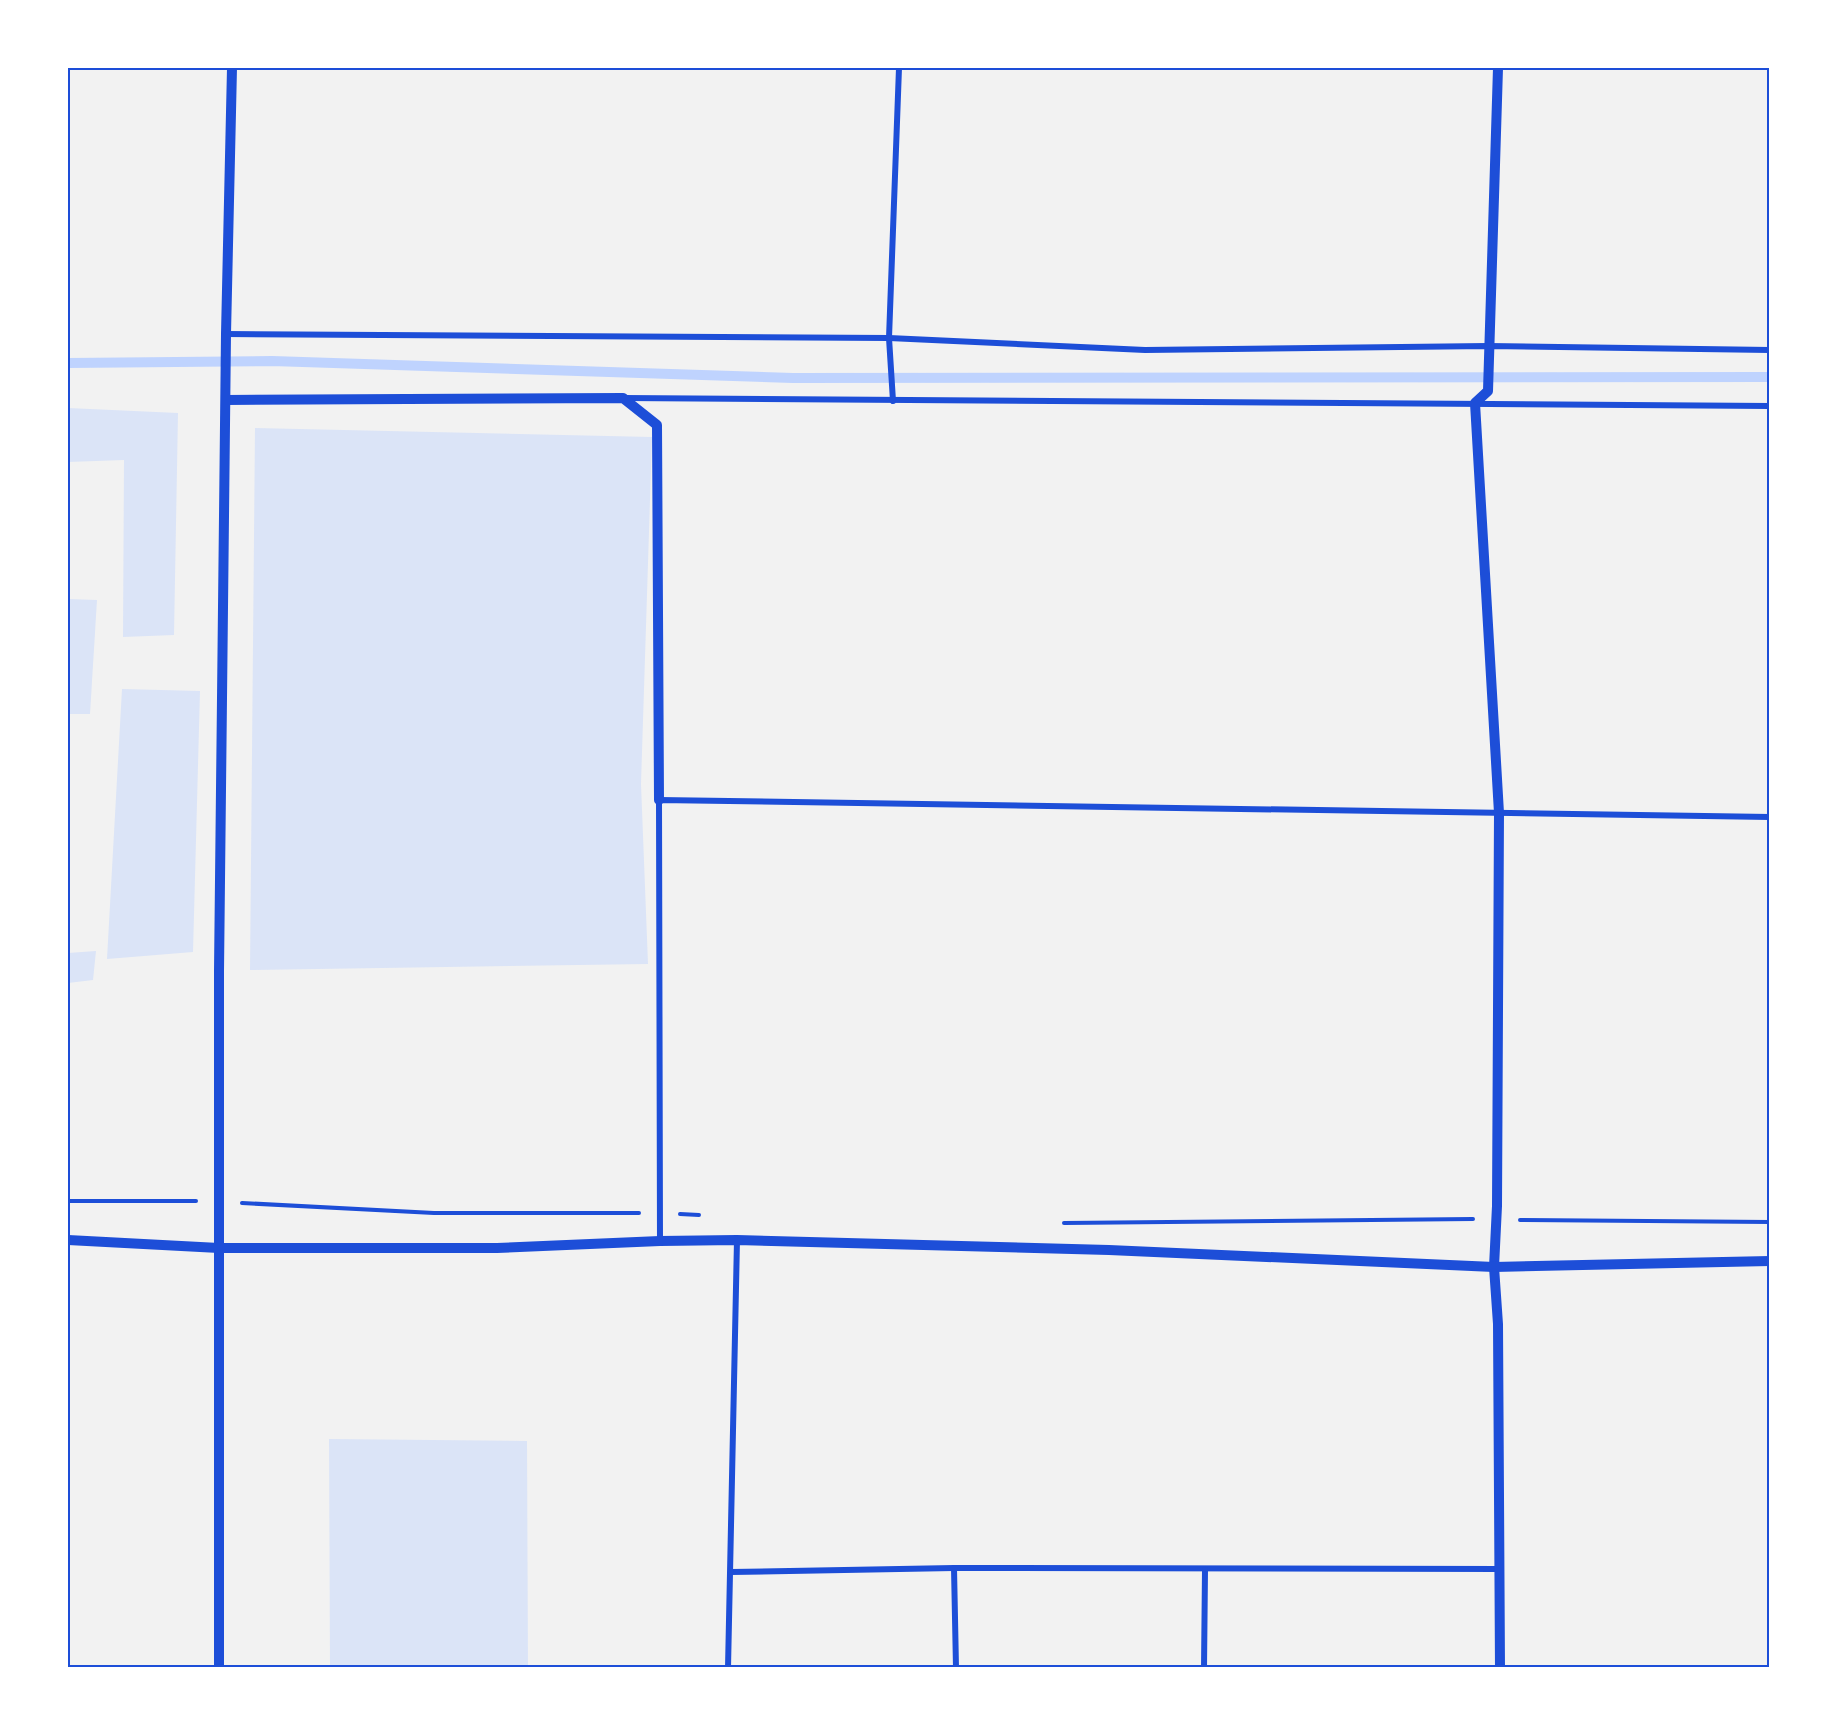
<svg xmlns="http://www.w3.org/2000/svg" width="1837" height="1735" viewBox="0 0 1837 1735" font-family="'Alegreya Sans',sans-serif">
<rect width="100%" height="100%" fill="#f2f2f2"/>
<g fill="#dbe4f7">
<path d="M68,408L178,413L174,635L123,637L124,460L68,462Z"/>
<path d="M255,428L652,437L641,784L648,964L250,970Z"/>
<path d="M68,599L97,600L90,714H68Z"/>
<path d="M122,689L200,691L193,952L107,959Z"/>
<path d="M96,951L93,980L68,983V953Z"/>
<path d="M329,1439L527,1441L528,1667H330Z"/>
</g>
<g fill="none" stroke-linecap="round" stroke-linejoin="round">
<path stroke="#bfd3fe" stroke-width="10" d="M68,363L272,361L793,378L1770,377"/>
<g stroke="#1d4ed8" stroke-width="4">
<path d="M68,1201H196"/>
<path d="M242,1203L434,1213H639"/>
<path d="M680,1214L699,1215"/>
<path d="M1520,1220L1770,1222"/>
<path d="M1064,1223L1473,1219"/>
</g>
<g stroke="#1d4ed8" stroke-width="6">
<path d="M226,334L889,338L1145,350L1488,346L1770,350"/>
<path d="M624,398L1770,406"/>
<path d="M893,401L889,338L899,68"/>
<path d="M660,1241L659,800L1770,817"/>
<path d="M1770,1550V1567"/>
<path d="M954,1568L956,1668"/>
<path d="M731,1572L954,1568L1499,1569"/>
<path d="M728,1668L737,1240"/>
<path d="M1204,1668L1205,1570"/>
</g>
<g stroke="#1d4ed8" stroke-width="10">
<path d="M1498,68L1488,391L1475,403L1499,813L1497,1206L1494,1267L1498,1324L1500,1668"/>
<path d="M226,400L623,398L657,425L659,800"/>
<path d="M68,1240L219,1248H497L660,1241L737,1240L1109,1250L1494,1267L1770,1261"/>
<path d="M219,1668V971L226,334L232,68"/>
</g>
</g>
<rect width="1837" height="1735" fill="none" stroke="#ffffff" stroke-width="138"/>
<rect x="69" y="69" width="1699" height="1597" fill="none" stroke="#1d4ed8" stroke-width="2"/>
</svg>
